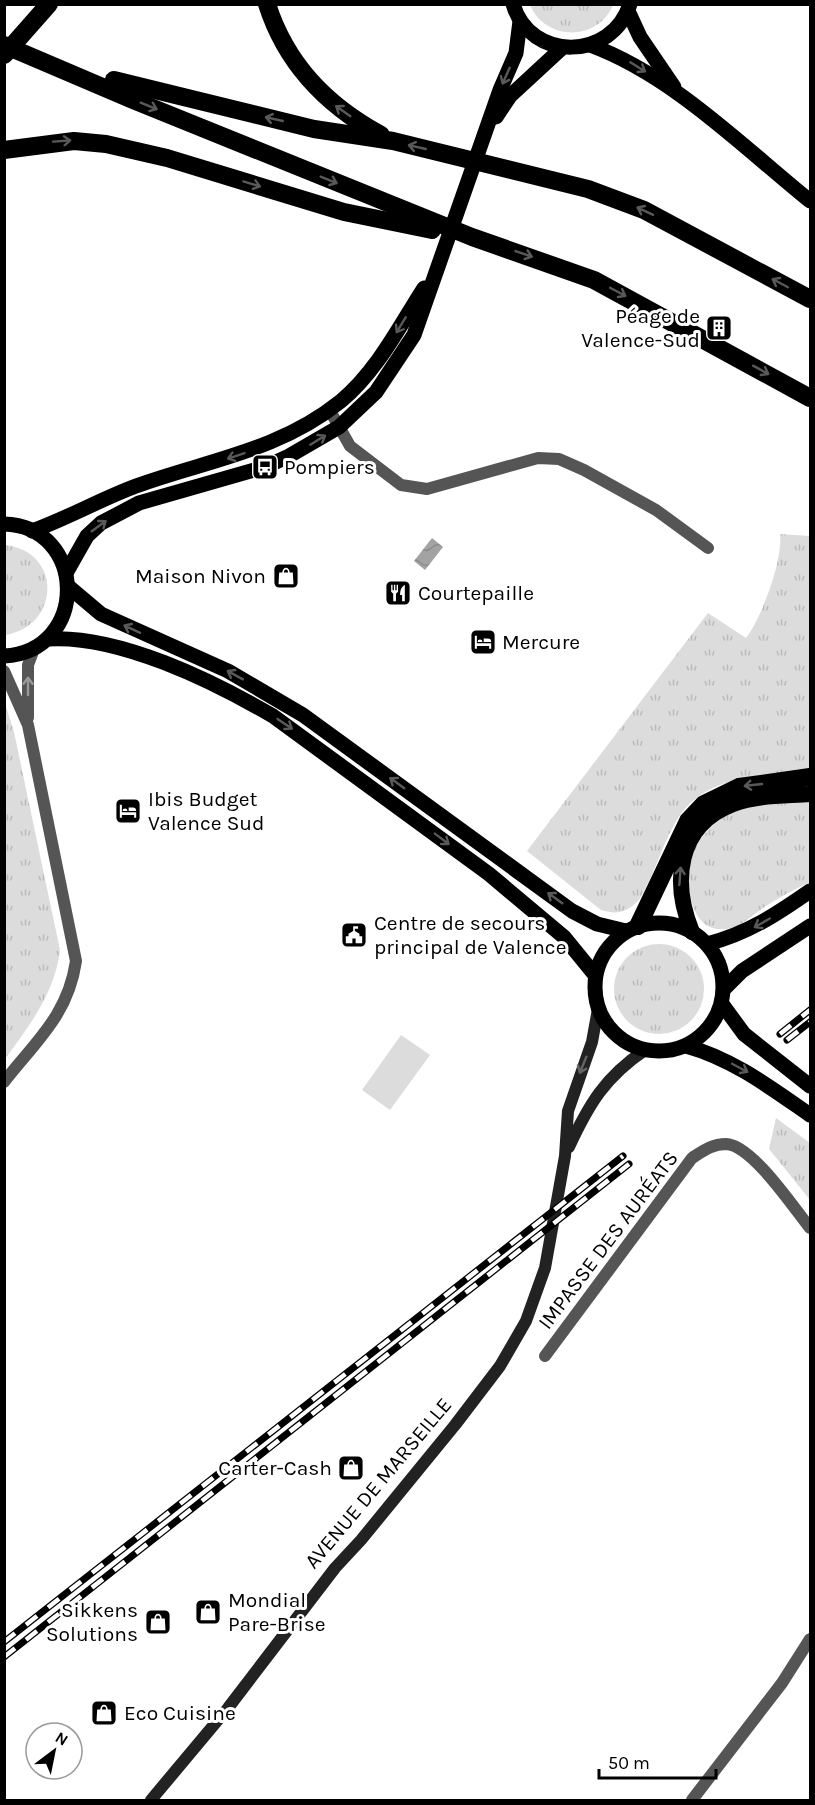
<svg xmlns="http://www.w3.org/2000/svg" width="815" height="1805" viewBox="0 0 815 1805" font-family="Karla,sans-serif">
<defs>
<pattern id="grass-tufts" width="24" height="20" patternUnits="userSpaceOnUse" patternTransform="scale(1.5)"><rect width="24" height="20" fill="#dcdcdc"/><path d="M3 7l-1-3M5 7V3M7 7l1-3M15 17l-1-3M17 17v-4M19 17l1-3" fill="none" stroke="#bbb"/></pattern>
<pattern id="water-waves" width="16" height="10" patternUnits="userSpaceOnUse" patternTransform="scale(1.5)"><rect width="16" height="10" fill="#a3a3a3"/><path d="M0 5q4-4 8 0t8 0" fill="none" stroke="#8b8b8b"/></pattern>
</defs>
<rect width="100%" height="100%" fill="#fff"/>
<g fill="url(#grass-tufts)">
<path d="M530,5H613C598,42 545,41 530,5Z"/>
<path d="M780,534L810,536V770C762,778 702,772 674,825C661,849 653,877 639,900C626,913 617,915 601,910L527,851L708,613L746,638C762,617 783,560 780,534Z"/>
<path d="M5,545C62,551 61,626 5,635Z"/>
<path d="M5,703L14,732L60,950C55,993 29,1026 5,1059Z"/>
<path d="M810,800V882C795,889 780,897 766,906C753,914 742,927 726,929C688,934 684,879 693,854C698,840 709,827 721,819C748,801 780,803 810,800Z"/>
<circle cx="659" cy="989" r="45"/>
<path d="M776,1118L810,1143V1200L769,1149Z"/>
</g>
<path fill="#dcdcdc" d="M401,1035L430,1055L390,1110L362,1090Z"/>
<path fill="url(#water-waves)" d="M432,538L443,547L425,570L414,561Z"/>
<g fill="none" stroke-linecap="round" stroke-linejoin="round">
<g stroke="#555" stroke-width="12">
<path d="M329,409L350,446L401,485L427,489L538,458L559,459L584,470L656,510L708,548"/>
<path d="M4,671L28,725L76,961C68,1015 37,1040 4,1082"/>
<path d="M28,718V665L34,649"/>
<path d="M545,1356L692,1158C703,1151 712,1144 726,1144C752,1145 793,1207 810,1228"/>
<path d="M692,1800L782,1683L810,1639"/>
</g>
<g stroke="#222" stroke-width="12">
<path d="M569,1147C589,1104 605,1077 645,1050"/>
<path d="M151,1800L228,1708L335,1568L361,1540L455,1425L500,1366L526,1321L545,1268L565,1156L568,1111L592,1042L598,1009"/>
</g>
<g stroke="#000" stroke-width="15">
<path d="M513,4C530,62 612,61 630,4"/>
<path d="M628,11L640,37L674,87"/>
<path d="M590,45C672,75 743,147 810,201"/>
<path d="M496,117L510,96L562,48"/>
<path d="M4,524C87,526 90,651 4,656"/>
<path d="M32,531C68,518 101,499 136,486C208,460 279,451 341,401C377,371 399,327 424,288"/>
<path d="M66,573L87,536L101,523L139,503L265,467L289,456L339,427L376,392L414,335L500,90L516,53L520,21"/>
<path d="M69,587L101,614L228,671L303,715L572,911L597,924L626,931"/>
<path d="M47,639C118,634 213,681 273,716L489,874L564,937L595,975"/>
<circle cx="659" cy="987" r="64"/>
<path d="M707,944C747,934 777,914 810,891"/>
<path d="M724,989L742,971L810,926"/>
<path d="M722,1004L744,1034L810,1086"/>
<path d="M686,1046C733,1059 771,1088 810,1115"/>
</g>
<path stroke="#000" stroke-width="16" d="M692,932C672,883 676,826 733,804C757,795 785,796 810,794"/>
<g stroke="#000" stroke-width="18">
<path d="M267,4C286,64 326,105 381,135"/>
<path d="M4,45L133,100L472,237L594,280L810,398"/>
<path d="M4,55L49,4"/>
<path d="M114,80L314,129L393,141L588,189L644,210L810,299"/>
<path d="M4,150L74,141L106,144L167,158L344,212L432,230"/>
<path d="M638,926L688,821L704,804L739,787L810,777"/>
</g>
<defs>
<g id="rail">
<path d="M780,1034L810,1010"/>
<path d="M787,1040L810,1022"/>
<path d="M4,1642L623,1156"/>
<path d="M4,1657L629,1164"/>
</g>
</defs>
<use href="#rail" stroke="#000" stroke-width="7"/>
<use href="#rail" stroke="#fff" stroke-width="4.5" stroke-dasharray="14" stroke-linecap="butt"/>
</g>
<defs><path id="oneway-shaft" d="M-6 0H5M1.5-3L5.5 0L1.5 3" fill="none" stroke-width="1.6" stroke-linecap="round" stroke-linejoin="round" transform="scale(1.5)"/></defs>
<g stroke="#595959">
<use href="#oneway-shaft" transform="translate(638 67) rotate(32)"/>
<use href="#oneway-shaft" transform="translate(506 76) rotate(114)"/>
<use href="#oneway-shaft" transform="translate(149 106) rotate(22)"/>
<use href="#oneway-shaft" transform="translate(343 111) rotate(-145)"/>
<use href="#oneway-shaft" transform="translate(274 119) rotate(-167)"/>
<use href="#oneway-shaft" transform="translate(62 141) rotate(-4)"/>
<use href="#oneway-shaft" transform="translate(417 147) rotate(-167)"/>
<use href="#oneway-shaft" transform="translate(329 180) rotate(22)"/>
<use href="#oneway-shaft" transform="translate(252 184) rotate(17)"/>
<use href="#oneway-shaft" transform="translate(645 211) rotate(-155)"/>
<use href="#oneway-shaft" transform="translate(524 254) rotate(19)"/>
<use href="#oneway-shaft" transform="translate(780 283) rotate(-152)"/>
<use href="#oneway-shaft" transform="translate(618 292) rotate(28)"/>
<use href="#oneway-shaft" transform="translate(401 325) rotate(121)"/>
<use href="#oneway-shaft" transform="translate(761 370) rotate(29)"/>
<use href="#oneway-shaft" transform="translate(318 440) rotate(-32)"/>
<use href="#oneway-shaft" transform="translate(236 456) rotate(162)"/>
<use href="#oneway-shaft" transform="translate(99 526) rotate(-36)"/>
<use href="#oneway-shaft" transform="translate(132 629) rotate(-155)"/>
<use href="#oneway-shaft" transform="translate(235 675) rotate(-151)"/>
<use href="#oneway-shaft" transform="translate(285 724) rotate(34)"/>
<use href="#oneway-shaft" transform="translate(397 783) rotate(-144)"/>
<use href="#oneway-shaft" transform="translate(753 785) rotate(174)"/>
<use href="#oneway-shaft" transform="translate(442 839) rotate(37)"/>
<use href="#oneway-shaft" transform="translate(680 876) rotate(-86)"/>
<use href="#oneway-shaft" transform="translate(555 898) rotate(-144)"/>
<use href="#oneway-shaft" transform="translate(762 923) rotate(150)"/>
<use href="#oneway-shaft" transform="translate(740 1068) rotate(28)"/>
</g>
<use stroke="#999" href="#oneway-shaft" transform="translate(28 686) rotate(-90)"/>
<use stroke="#646464" href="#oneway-shaft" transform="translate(583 1065) rotate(112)"/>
<defs>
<symbol id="building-square" viewBox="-11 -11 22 22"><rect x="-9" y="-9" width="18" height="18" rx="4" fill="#000" stroke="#fff"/><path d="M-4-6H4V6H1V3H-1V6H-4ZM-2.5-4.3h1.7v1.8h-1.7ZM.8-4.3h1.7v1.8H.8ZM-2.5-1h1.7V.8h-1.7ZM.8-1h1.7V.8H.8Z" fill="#fff"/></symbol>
<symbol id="bus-square" viewBox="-11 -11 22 22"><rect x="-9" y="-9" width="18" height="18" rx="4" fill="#000" stroke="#fff"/><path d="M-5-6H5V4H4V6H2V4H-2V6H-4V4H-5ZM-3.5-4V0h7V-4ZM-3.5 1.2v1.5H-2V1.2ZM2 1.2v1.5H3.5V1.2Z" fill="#fff"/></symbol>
<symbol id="shop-square" viewBox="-11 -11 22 22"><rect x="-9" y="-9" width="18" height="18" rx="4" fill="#000" stroke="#fff"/><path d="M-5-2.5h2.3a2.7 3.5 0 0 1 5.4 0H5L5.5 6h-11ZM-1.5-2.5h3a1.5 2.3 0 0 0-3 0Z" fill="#fff"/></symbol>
<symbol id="restaurant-square" viewBox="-11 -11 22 22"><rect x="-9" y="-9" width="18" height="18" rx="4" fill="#000" stroke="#fff"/><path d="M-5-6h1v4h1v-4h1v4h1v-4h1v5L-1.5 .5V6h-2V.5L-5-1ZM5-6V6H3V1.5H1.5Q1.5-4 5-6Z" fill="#fff"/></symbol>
<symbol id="hotel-square" viewBox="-11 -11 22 22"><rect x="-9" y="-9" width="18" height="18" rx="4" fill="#000" stroke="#fff"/><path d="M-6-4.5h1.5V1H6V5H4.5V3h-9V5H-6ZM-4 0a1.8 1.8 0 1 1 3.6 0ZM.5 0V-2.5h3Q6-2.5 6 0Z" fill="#fff"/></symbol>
<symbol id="civic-square" viewBox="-11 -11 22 22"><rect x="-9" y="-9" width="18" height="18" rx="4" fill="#000" stroke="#fff"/><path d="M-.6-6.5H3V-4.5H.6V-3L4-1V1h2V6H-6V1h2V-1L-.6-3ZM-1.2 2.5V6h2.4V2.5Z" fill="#fff"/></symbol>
</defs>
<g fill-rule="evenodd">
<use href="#building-square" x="704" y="313" width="30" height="30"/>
<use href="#bus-square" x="250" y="452" width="30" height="30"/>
<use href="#shop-square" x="271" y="561" width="30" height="30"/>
<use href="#restaurant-square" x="383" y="578" width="30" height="30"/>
<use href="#hotel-square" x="468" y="627" width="30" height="30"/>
<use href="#hotel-square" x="113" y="796" width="30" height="30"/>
<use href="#civic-square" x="339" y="920" width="30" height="30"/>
<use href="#shop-square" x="336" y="1453" width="30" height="30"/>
<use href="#shop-square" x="193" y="1597" width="30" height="30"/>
<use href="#shop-square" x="143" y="1607" width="30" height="30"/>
<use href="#shop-square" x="89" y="1698" width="30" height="30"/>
</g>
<g text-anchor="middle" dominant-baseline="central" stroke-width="6" stroke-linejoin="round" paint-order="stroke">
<g font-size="21" fill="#000" stroke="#fff" text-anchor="start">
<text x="700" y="316" text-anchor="end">Péage de<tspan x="700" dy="24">Valence-Sud</tspan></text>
<text x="284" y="467">Pompiers</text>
<text x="266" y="576" text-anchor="end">Maison Nivon</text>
<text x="418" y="593">Courtepaille</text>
<text x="502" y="642">Mercure</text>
<text x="148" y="799">Ibis Budget<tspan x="148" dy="24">Valence Sud</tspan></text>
<text x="374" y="923">Centre de secours<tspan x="374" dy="24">principal de Valence</tspan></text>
<text x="332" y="1468" text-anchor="end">Carter-Cash</text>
<text x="228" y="1600">Mondial<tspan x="228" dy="24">Pare-Brise</tspan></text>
<text x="138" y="1610" text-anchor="end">Sikkens<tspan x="138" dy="24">Solutions</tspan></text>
<text x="124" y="1713">Eco Cuisine</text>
</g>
<g font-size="21" fill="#000" stroke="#fff">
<text transform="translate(608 1240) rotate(-53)">IMPASSE DES AURÉATS</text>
<text transform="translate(378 1483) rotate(-50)">AVENUE DE MARSEILLE</text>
</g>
</g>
<rect width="815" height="1805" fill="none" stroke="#000000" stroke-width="12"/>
<g transform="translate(54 1751) rotate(32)"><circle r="28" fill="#ffffff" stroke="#999999" stroke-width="1.5"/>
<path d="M0-4.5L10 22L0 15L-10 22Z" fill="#000000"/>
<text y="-9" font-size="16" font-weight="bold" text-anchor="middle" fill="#000000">N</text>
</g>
<path d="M599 1769v9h117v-9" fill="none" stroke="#000000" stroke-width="3"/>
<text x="608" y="1769" font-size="18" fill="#000000" stroke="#ffffff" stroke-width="4.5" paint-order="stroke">50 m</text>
</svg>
